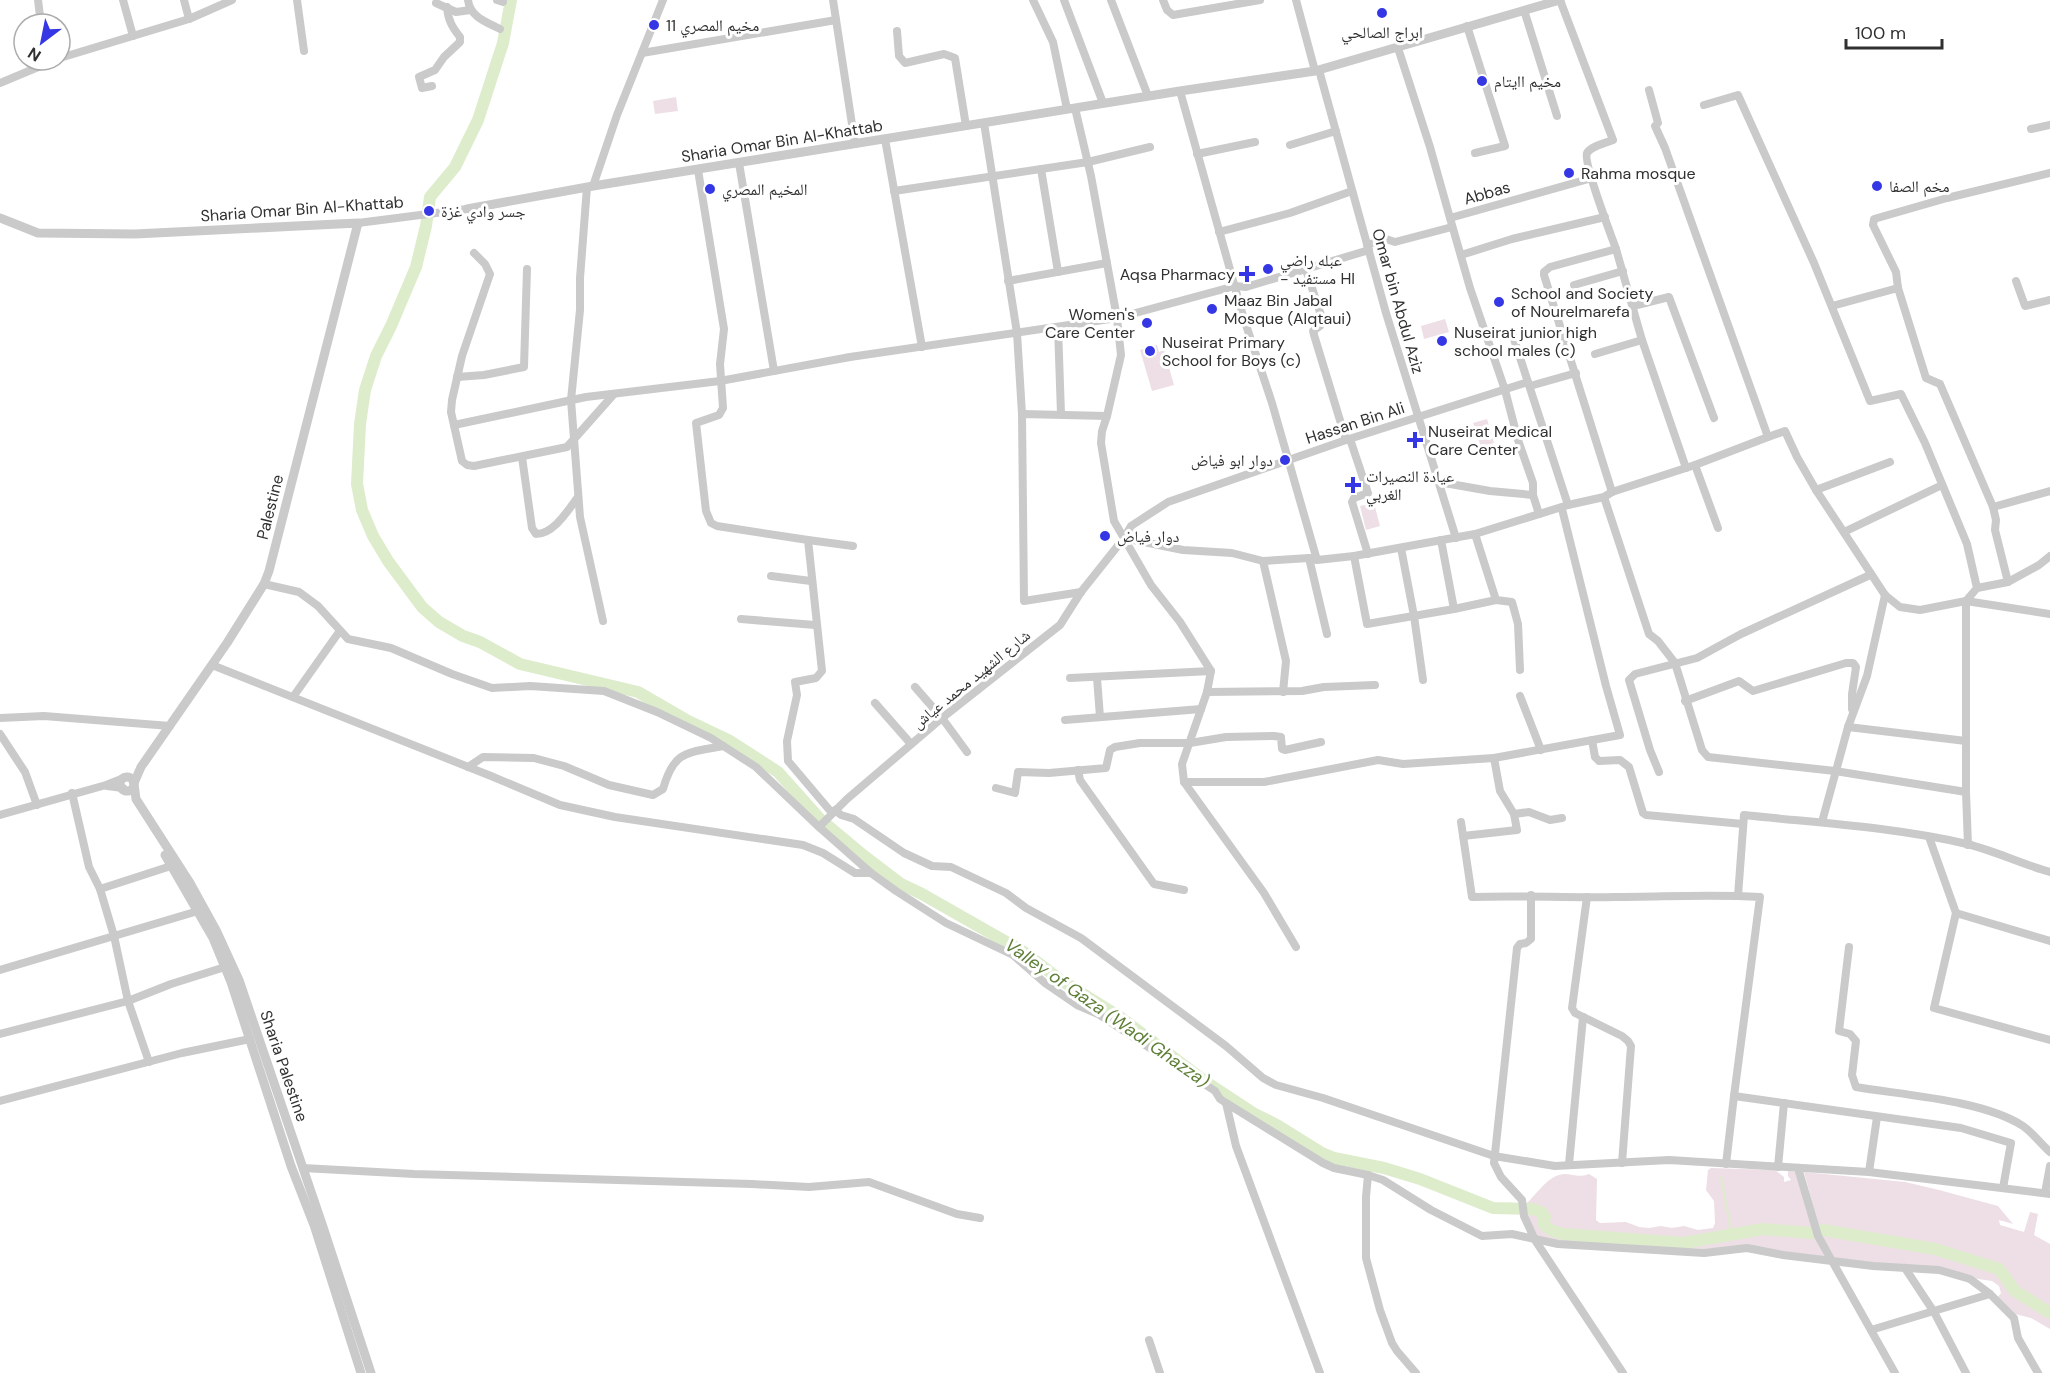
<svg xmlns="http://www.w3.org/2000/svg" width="2050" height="1373" viewBox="0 0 2050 1373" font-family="'DM Sans','Noto Naskh Arabic',sans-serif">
<rect width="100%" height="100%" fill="#fff"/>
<g fill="#eddfe5">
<path d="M676,97L678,111L655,114L653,101Z"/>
<path d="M1445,319L1449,332L1424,339L1421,326Z"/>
<path d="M1157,345L1159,352L1164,350L1174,385L1152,391L1140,350Z"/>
<path d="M1487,419L1494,443L1481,447L1473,423Z"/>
<path d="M1374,503L1380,526L1366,530L1360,506Z"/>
<path d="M1711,1168L1775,1170L1784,1177V1182L1791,1180L1788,1176V1171L1796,1172L1815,1238L1827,1257L1785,1252L1747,1246L1705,1249L1678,1248L1560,1241L1538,1237L1527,1216L1526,1204C1537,1194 1548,1175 1564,1174C1573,1174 1579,1178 1589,1174L1597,1179L1596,1220L1600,1223L1626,1222L1639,1227L1649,1228L1661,1226L1672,1228L1684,1226L1698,1230L1713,1228L1715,1223L1714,1201L1706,1190L1708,1170Z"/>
<path d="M1804,1172L1905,1182L1939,1190L1998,1206L2013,1224L1999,1220L2000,1225L2024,1232L2030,1212L2038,1214L2034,1235L2050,1244V1329L2031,1318L2015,1314L1998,1297L2001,1293L1999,1286L1992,1281L1835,1258L1821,1235Z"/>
</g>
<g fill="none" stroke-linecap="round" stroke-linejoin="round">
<path stroke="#ddeccb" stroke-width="2" d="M1721,1177L1732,1235"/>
<path stroke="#ddeccb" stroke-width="12" d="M511,0L503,43L478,120L455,167L430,197L426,226L416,267L391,326L376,356L365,390L360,424L357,484L362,510L373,536L388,561L422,607L439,622L463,636L480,642L520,664L638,692L688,721L730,741L778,772L820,819L863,855L901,884L922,894L1024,952L1059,979L1120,1017L1206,1082L1253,1113L1277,1125L1322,1153L1334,1158L1384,1168L1420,1179L1493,1208L1533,1209L1541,1212L1545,1217L1543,1223C1548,1230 1555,1232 1563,1234L1683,1243L1763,1229L1811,1233L1823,1230L1935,1249L1999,1269L2015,1291L2050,1313"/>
<g stroke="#cacaca" stroke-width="8">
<path d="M38,0L41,24"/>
<path d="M123,0L133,36"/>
<path d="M184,0L189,19"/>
<path d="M297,0L304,51"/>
<path d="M468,0C470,17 486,22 500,29"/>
<path d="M497,0L503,2"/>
<path d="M833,0L855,144"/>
<path d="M1033,0L1053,42L1067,109"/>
<path d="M1064,0L1103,103"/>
<path d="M1111,0L1148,96"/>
<path d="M1163,0L1167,10L1173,15L1260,0"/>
<path d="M1296,0L1315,71"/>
<path d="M1560,0L1613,140C1606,143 1591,146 1587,153C1583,162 1611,235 1616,249"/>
<path d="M436,3L456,12L471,10"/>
<path d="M1524,10L1557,116"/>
<path d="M1467,26L1505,146L1475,153"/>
<path d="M897,31L899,56L905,63L944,54L955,58L966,126"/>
<path d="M1398,48L1430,147L1450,218"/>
<path d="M642,53L836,20"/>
<path d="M60,58L189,19L232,0"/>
<path d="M1319,70L1386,313L1456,538"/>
<path d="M0,83L55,60"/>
<path d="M432,86L422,88L419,77L435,70L444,57L460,42V37C452,27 448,20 447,7"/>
<path d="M1649,90L1658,123L1655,126L1665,148L1768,437L1785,431L1797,457L1816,490L1885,595L1900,607L1920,610L1966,601L1977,588L1967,544L1925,443L1901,394L1870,401L1814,263L1738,95L1704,105"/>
<path d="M1180,91L1243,316L1272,403L1317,560"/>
<path d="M1075,108L1091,176L1117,318L1121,355L1107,416L1102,431L1101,443L1114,521L1151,585L1180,622L1211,671L1207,692L1182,764L1184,782L1264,893L1296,947"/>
<path d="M984,123L1017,333L1022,414"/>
<path d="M2031,129L2050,125"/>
<path d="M885,139L922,347"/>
<path d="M1290,145L1336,131"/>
<path d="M1197,154L1255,142"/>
<path d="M739,163L774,371"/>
<path d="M1041,169L1058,272"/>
<path d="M698,170L724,329L720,364L723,408L719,415L696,423L706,511L711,523L717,526L808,540L822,671L816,678L795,682L797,695L787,741L788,761L832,813"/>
<path d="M593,186L617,115L663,0"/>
<path d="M587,187L580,278V310L571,400L580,517L603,621"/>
<path d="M894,191L1088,162L1150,147"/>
<path d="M358,223L467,209"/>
<path d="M1219,232L1290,213L1352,191"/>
<path d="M1367,245L1386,239L1395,242L1452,227"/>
<path d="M474,253L485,264L490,274L462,356L452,400L451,412L462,461L467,465L474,466L567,447L614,394"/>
<path d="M1461,255L1512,239L1605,217"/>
<path d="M1306,270L1322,318L1320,326L1313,331L1314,335L1346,440"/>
<path d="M1008,281L1107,263"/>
<path d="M2016,281L2025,306L2050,300"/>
<path d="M1574,285L1623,271"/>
<path d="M1898,288L1896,272L1873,225L1874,219L1947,198L2050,173"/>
<path d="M1633,306L1669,297L1714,418"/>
<path d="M1832,306L1898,288L1926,378L1940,384L1993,507L1996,520L1995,530L2008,582"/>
<path d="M1058,327L1061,414"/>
<path d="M1512,333L1568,505"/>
<path d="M1595,354L1642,340"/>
<path d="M457,377L484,375L524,367L527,269"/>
<path d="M1530,386L1576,373"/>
<path d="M454,425L586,397L720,381L850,357L1117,318L1235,286L1246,287L1369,250"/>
<path d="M1350,439L1368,493L1354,498L1352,502L1368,554"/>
<path d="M522,457L532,528L536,534C554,534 568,510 578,497"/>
<path d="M1695,465L1718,528"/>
<path d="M1439,482L1490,491L1533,495"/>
<path d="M1816,490L1890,462"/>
<path d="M1612,492L1544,275V272L1550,267L1616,249L1642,340L1686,468"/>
<path d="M1604,497L1649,634L1658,641L1675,663L1702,750L1708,757L1835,771L1966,792"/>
<path d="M1993,507L2050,491"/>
<path d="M1539,514L1533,495V483L1518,440L1505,390L1470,288L1450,218L1592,178"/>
<path d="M1844,532L1942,485"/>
<path d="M1475,534L1496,600L1512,602L1518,624L1520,670"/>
<path d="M1124,538L1183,550L1232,553L1263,561L1309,558L1317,560L1354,556L1475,534L1568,505L1604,497L1612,492L1695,465L1768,437"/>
<path d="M808,540L853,546"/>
<path d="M1441,540L1454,609"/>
<path d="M1401,548L1414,616L1423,680"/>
<path d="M1354,556L1367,624L1454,609L1496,600"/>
<path d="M1309,558L1327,634"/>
<path d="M1263,561L1286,661L1283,692"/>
<path d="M771,576L811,581"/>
<path d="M264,584L299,592L318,606L348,639L391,648L452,674L492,688L530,686L604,691L657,712L711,738L756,767L819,827L871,873L896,891L946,923L1013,955L1045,983L1077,1005L1098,1014L1215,1091L1220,1099L1226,1103"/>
<path d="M1977,588L2008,582L2039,565L2050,556"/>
<path d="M1081,592L1024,601L1022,414L1107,416"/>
<path d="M741,619L815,625"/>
<path d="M212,665L491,776L560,805L615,817L803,845L823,853L855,873H871"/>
<path d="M1070,678L1211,671"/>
<path d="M1097,678L1100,717"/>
<path d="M915,687L942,718L967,752"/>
<path d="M1207,692L1302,691L1324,687L1375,685"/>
<path d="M1520,696L1541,750"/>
<path d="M293,697L339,632"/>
<path d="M1685,701L1739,681L1753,691L1846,663H1853L1856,667L1852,694V709"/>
<path d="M875,703L911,744"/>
<path d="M0,718L44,716L170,726"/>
<path d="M1065,720L1201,709"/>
<path d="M1848,727L1966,741"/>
<path d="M0,734L25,772L37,805"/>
<path d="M1592,740L1595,757L1599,761L1620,760L1629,767L1643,813L1646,815L1743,824"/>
<path d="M1494,758L1620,735L1606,686L1562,509"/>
<path d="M468,767L483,757L534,758L564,766L609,785L653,795L663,789C674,750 687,753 723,746"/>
<path d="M1078,770L1080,780L1154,884L1184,890"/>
<path d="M1659,772L1650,750L1629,680L1635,674L1697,658L1741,634L1870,575"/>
<path d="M1184,782H1264L1378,760L1403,764L1494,758L1500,791L1514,814L1517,830L1463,836"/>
<path d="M107,786L123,788"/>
<path d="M996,788L1015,793L1018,772L1049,773L1106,768L1110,750L1115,747L1140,743H1190L1226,737L1274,736L1281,737L1282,749L1285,750L1321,742"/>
<path d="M72,793L89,867L100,889L114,936L128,1001L149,1062"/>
<path d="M835,810L841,815L854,819L904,853L932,866L951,867L1006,893L1026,908L1081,938L1226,1046L1263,1078L1276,1085L1323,1098L1494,1156L1555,1166L1669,1160L1869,1172L2050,1194"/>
<path d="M1514,814L1529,812L1550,820L1562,818"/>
<path d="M0,815L106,785L124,778"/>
<path d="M1461,822L1472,897C1519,895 1566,898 1614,897C1663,897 1711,894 1760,897L1734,1096L1726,1164"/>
<path d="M1822,822L1848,727L1867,676L1885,595"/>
<path d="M819,827L847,799L942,718L1060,625L1081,592L1124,538L1131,526L1168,502L1346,440L1528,382"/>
<path d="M1929,837L1956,913L1934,1008L2050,1040"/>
<path d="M1968,845L1966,792V601L2050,614"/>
<path d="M100,889L171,866"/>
<path d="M1531,895V939L1526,943L1520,944L1517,948L1494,1163L1501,1177L1522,1200L1524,1216L1535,1240L1623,1373"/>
<path d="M1738,896L1744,815C1818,823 1894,827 1967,844C1995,851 2022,864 2050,872"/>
<path d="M1587,897L1572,1008L1575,1013L1622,1036L1628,1041L1631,1046L1622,1163"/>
<path d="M1956,913L2050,941"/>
<path d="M1849,947L1839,1031L1850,1034L1856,1041L1852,1075L1856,1087C1903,1095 1983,1100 2023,1126C2033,1133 2041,1144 2050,1152"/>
<path d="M0,970L198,911"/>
<path d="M0,1034L128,1001L171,984L225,967"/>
<path d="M1734,1096L1961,1128L2011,1143L2003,1188"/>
<path d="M0,1101L182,1053L250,1039"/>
<path d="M1569,1164L1583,1017"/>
<path d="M1778,1167L1784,1103"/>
<path d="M303,1168L414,1174L752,1184L809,1187L869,1182L957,1214L980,1218"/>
<path d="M1798,1168L1818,1236L1895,1373"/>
<path d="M1869,1172L1877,1117"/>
<path d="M1368,1175L1366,1197V1258L1380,1310L1392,1343L1397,1351L1416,1373"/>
<path d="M2045,1193L2050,1166"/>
<path d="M1905,1268L1934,1312L1966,1373"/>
<path d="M1871,1330L1990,1294"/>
<path d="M1149,1340L1160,1373"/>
<path d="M1320,1373L1236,1146L1226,1103L1323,1163L1334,1168L1368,1175L1383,1180L1431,1210L1482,1236L1512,1234L1558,1244L1704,1253L1747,1248L1783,1255L1873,1266L1939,1270L1970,1279L1990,1294L2014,1318L2018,1338L2038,1373"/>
</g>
<g stroke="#cacaca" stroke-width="9">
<path d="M467,209L593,186L1180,91L1315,71L1560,0"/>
<path d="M0,218L38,233L135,234L358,223L269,571L264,584L227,643L141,767L134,783"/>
<circle cx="127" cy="784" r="7"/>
<path d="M134,784L136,799L190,883L217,932L239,980L322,1224L371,1373"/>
<path d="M165,855L213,938L231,982L291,1166L314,1225L361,1373"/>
</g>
</g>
<g fill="#3637e4" stroke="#fff" stroke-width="2">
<circle cx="1382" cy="13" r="6"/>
<circle cx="654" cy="25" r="6"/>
<circle cx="1482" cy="81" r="6"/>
<circle cx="1569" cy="173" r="6"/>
<circle cx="1877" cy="186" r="6"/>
<circle cx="710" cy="189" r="6"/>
<circle cx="429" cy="211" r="6"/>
<circle cx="1268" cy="269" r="6"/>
<path d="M1244 265h6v6h6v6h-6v6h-6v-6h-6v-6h6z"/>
<circle cx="1499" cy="302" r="6"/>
<circle cx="1212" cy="309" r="6"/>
<circle cx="1147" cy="323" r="6"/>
<circle cx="1442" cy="341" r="6"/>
<circle cx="1150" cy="351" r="6"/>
<path d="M1412 431h6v6h6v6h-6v6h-6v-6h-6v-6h6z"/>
<circle cx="1285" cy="460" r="6"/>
<path d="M1350 476h6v6h6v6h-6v6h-6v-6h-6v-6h6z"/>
<circle cx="1105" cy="536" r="6"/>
</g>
<g text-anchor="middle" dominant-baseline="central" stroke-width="6" stroke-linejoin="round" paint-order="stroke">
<g font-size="16" fill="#303030" stroke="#fff" text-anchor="start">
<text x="666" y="25">مخيم المصري 11</text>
<text x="1382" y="32" text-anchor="middle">ابراج الصالحي</text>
<text x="1494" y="81">مخيم اايتام</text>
<text x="1581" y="173">Rahma mosque</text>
<text x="1889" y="186">مخم الصفا</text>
<text x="722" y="189">المخيم المصري</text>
<text x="441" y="211">جسر وادي غزة</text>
<text x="1280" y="260">عبله راضي<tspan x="1280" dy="18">- مستفيد HI</tspan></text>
<text x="1235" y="274" text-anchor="end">Aqsa Pharmacy</text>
<text x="1511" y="293">School and Society<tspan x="1511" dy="18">of Nourelmarefa</tspan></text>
<text x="1224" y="300">Maaz Bin Jabal<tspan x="1224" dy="18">Mosque (Alqtaui)</tspan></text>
<text x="1135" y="314" text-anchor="end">Women's<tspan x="1135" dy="18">Care Center</tspan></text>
<text x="1454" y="332">Nuseirat junior high<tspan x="1454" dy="18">school males (c)</tspan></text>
<text x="1162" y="342">Nuseirat Primary<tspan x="1162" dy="18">School for Boys (c)</tspan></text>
<text x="1428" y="431">Nuseirat Medical<tspan x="1428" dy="18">Care Center</tspan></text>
<text x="1273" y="460" text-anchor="end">دوار ابو فياض</text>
<text x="1366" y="476">عيادة النصيرات<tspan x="1366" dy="18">الغربي</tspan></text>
<text x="1117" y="536">دوار فياض</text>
</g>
<g font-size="16" fill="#303030" stroke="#fff">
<text transform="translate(782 141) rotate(-9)">Sharia Omar Bin Al-Khattab</text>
<text transform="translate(1487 193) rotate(-16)">Abbas</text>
<text transform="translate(302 209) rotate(-4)">Sharia Omar Bin Al-Khattab</text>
<text transform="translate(1398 301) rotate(74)">Omar bin Abdul Aziz</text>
<text transform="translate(1355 423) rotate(-18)">Hassan Bin Ali</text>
<text transform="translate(270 507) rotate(-76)">Palestine</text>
<text transform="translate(971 679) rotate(-39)">شارع الشهيد محمد عياش</text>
<text transform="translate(284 1066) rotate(71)">Sharia Palestine</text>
</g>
<g font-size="18" font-style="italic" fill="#5e7f37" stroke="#fff">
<text transform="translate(1107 1013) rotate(35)">Valley of Gaza (Wadi Ghazza)</text>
</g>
</g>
<g transform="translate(42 42) rotate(212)"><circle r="28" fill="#ffffff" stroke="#acacac" stroke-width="1.5"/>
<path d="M0-4.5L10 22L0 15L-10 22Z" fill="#3637e4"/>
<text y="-9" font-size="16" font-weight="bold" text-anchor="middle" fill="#303030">N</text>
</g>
<path d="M1846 39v9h96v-9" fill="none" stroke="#303030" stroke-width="3"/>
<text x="1855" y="39" font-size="18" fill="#303030" stroke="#ffffff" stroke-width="4.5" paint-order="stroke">100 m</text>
</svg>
